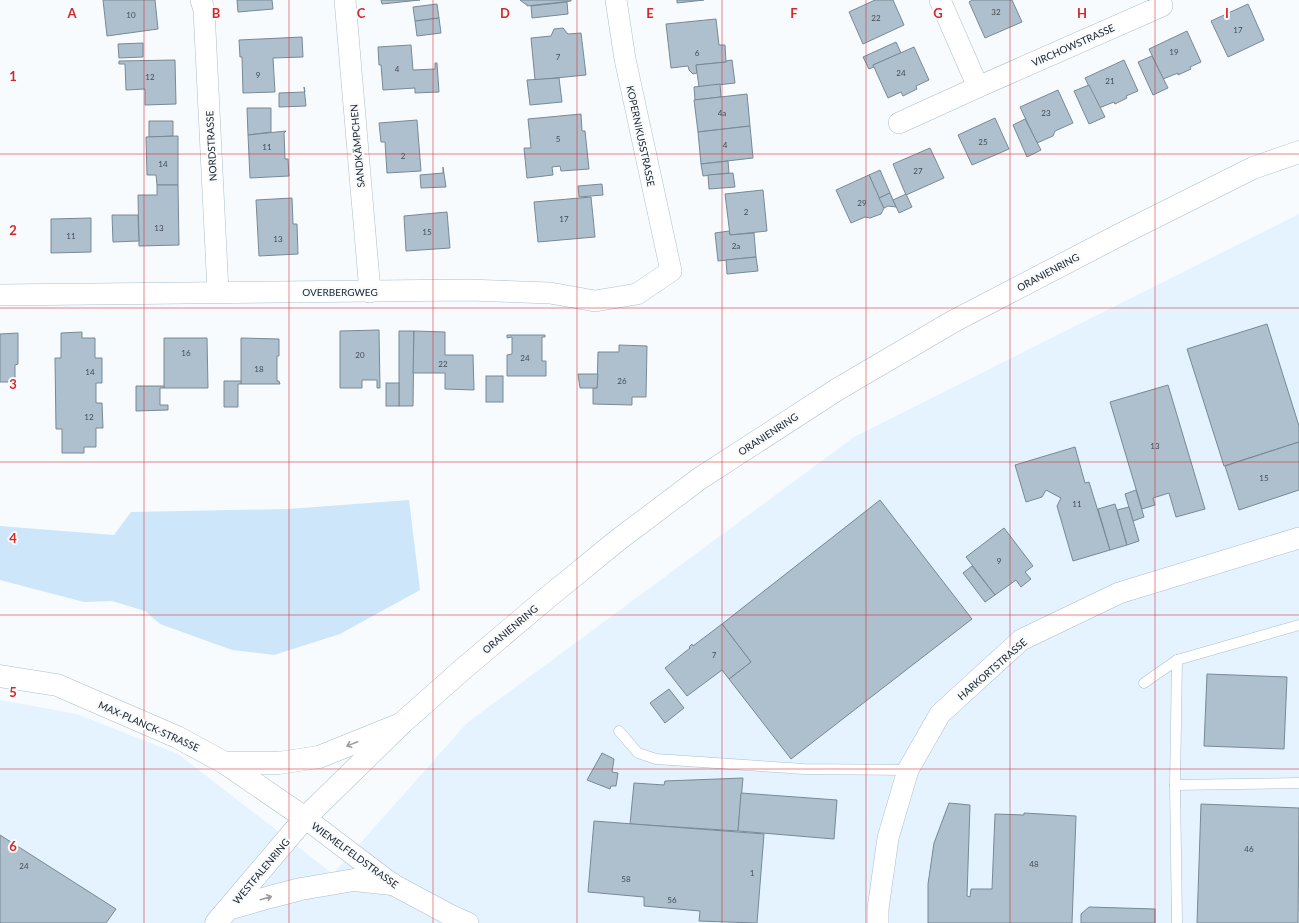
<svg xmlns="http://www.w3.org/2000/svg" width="1299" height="923" viewBox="0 0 1299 923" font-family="Lato,sans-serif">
<rect width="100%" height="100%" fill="#f7fbfe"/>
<path fill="#e4f3ff" d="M1299,214V923H0V700L77,714L178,754L333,874L467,723L854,437Z"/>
<path fill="#cde6fa" d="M409,500L420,590L340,634L274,655L232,650L160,624L145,611L112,601L84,602L0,580V526L114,535L131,512L288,509Z"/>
<g fill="#aebfcd" stroke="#788996">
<path d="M103,0H155L158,29L107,36Z"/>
<path d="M237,0H272L273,9L238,12Z"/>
<path d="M381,0H420L382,4Z"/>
<path d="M520,0H571V1L527,6V4H525Z"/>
<path d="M677,0H704L677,3Z"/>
<path d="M875,0H893L904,25L863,44L849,12Z"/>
<path d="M972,0H1012L1022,22L985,38L969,2Z"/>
<path d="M567,2L568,14L532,18L531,6Z"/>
<path d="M437,4L439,18L415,21L413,7Z"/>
<path d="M1248,4L1264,40L1228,57L1211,21Z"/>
<path d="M439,18L441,33L417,36L415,21Z"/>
<path d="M716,19L719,45H725L726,62L696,65L697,73L693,74L689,70L688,66L671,68L666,24Z"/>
<path d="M563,28L568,34L581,33L586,75L535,80L531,38L551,36L554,29Z"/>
<path d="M1187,31L1201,62L1190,67L1191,69L1178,75V73L1163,79L1149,49Z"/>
<path d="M302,37L303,57L273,58L275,92L243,93L242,57H240L239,40Z"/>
<path d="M896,42L901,53L873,65L874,67L869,69L863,57Z"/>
<path d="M143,43V57L119,58L118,44Z"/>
<path d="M411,45L413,70L435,69V63H437L439,92L415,93V88L383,90L381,65H379L378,47Z"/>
<path d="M914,47L929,80L916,86L917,89L903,96L901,92L888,98L873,65Z"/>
<path d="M1152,56L1168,88L1153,95L1138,62Z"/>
<path d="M175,60L176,104L145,105V89L126,90L125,64H119V61Z"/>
<path d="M732,60L735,83L699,87L696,65L726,62V61Z"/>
<path d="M1124,60L1138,91L1126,96L1127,98L1115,104L1114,102L1099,108L1085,78Z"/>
<path d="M559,78L562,102L530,105L527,80Z"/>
<path d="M720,84L721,97L695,100L694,87Z"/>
<path d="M1089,85L1105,117L1089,124L1074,91Z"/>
<path d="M304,87L306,106L279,107V93L305,92Z"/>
<path d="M1058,90L1073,123L1055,131L1053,136L1037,143L1020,107Z"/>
<path d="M747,94L750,126L698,132L694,100Z"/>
<path d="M247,108H271V132L248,135Z"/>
<path d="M581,114L582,131H585L589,169L561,171L560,166L552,167L553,175L527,178L524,148H531L528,119Z"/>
<path d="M995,118L1009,149L972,165L958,135Z"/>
<path d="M1025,119L1041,150L1027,157L1013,125Z"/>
<path d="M417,120L421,171L387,173L385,142H381L379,123Z"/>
<path d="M149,121H173V136L149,137Z"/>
<path d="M750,126L753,158L701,164L698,132Z"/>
<path d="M286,131L284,133L285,159H288L289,176L250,178L248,135Z"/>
<path d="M178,136V185H157L156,175H147L146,137Z"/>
<path d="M930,148L944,178L906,195L893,164Z"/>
<path d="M728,161L729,173L703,176L701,164Z"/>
<path d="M443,167L446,187L421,188L420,175L443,173Z"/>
<path d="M880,170L890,193L879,198L869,175Z"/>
<path d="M733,173L735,187L709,189L708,175Z"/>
<path d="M869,175L884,208L881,214L870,218L865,217L851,223L836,190Z"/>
<path d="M602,184L603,195L579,197L578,186Z"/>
<path d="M157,185H178L179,245L139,246L138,195H157Z"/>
<path d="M763,190L767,231L730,235L725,194Z"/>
<path d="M890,193L896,207L888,206L884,208L879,198Z"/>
<path d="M906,194L912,207L899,213L893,200Z"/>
<path d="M591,197L595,237L538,242L534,202Z"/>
<path d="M292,198L293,224H297L298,254L259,256L256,200Z"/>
<path d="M447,212L450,248L406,251L404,216Z"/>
<path d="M112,215H138L139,241L113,242Z"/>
<path d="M91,218V252L51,253V219Z"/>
<path d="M729,231L730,235L754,233L756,257L718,261L715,233Z"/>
<path d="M756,257L758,271L727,274L726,260Z"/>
<path d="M1267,324L1299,426V442L1224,466L1187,349Z"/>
<path d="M379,330L380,388H377V380H362V388H340V331Z"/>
<path d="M399,331H414L413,406H399Z"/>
<path d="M414,331L445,332V355H473L474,390L445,389V373H413Z"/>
<path d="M82,332V338H95V358H102V383H96V403H102L103,428H96V447H84V453H62V429H56L55,358H61V333Z"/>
<path d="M18,333V364L15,365V382H0V334Z"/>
<path d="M507,335H545V337H542V361H546V376H507V355L512,354V337L507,338Z"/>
<path d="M164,338H207L208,388H164Z"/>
<path d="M241,338L279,339V356H277V381H279L280,384H241Z"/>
<path d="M619,345L647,346L646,397H632V405L593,404V388H597L598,352H619Z"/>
<path d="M578,374H598L597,388H580Z"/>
<rect x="486" y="376" width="17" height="26"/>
<path d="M224,381H241V384H238V407H224Z"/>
<rect x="386" y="383" width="13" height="23"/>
<path d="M1168,385L1205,509L1176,517L1169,493L1153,498L1155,505L1142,509L1110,402Z"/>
<path d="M136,386H164V388H160V405H168V410L136,411Z"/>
<path d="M1299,442V490L1239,510L1225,466Z"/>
<path d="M1075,447L1085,483L1089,482L1110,550L1073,561L1057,506L1061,498L1046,490L1042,497L1026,502L1015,465Z"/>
<path d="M1136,490L1144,517L1133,521L1125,494Z"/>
<path d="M880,500L972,619L791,759L729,679L751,662L722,624Z"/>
<path d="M1115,504L1127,545L1110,550L1098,509Z"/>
<path d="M1129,507L1139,541L1127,545L1117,510Z"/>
<path d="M1004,528L1033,566L1025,572L1031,579L1021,587L1016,580L995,595L966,557Z"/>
<path d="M972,566L995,595L985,602L963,573Z"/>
<path d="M722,624L751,662L729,679L722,670L687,696L665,668L690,648L689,647L692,644L693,646Z"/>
<path d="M1207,674L1287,677L1284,749L1204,746Z"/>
<path d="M669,689L684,708L665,723L650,703Z"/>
<path d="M602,753L614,759L612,772L618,773L616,786H611L610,789L587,780Z"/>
<path d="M743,778L738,831L630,824L634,783L664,785L665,781Z"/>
<path d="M741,793L837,800L834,839L738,831Z"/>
<path d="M949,803L970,805L967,896L970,897L971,889H992L995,814L1024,815V813L1076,816L1072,923H928V884L934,843Z"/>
<path d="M1201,804L1299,808L1298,923H1197Z"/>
<path d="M594,821L764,834L757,923L699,921L700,911L644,906V897L588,892Z"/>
<path d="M0,835L116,909L106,923H0Z"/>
<path d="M1089,907L1155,909V923H1081V914Z"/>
</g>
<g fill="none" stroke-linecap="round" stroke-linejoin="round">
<defs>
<g id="service">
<path d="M1144,683L1177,660L1299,625"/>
<path d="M619,731L638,753L656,759L804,769L908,770"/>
<path d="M1175,785L1299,783"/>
<path d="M1177,923L1175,785L1177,660"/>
</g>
<g id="minor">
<path d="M201,0L204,10L218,292"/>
<path d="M345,0L370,292"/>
<path d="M940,0L978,87L1162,6L1160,0"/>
<path d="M899,123L978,87"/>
<path d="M0,295L468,290L550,293L595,301L637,294L671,271L625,59L616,0"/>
<path d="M305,818L392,884L450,915L468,923"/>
<path d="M878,923V909L888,838L908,770L940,714L1021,640L1119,593L1299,538"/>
</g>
<path id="tertiary" d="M305,818L401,724L463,669L547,598L618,540L699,479L838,389L954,321L1127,231L1253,168L1299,152"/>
<g id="secondary">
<path d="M0,676L57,685L177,737L225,763L305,818L216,923"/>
<path d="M225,763H279L319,757L401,724"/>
<path d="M228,909L270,897L301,889L354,880L392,884"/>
</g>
</defs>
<use href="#service" stroke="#acbecc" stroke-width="11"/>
<use href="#minor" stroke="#acbecc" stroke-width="22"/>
<use href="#tertiary" stroke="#acbecc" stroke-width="23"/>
<use href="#secondary" stroke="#acbecc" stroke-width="23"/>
<use href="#service" stroke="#fff" stroke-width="10"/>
<use href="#minor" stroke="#fff" stroke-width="21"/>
<use href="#tertiary" stroke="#fff" stroke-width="22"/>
<use href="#secondary" stroke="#fff" stroke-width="22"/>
</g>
<defs><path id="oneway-shaft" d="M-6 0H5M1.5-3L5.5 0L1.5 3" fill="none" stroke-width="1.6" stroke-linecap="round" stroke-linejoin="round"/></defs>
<g stroke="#9b9da0">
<use href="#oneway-shaft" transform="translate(352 744) rotate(158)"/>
<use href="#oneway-shaft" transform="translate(266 898) rotate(-16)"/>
</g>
<path fill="none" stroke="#d62828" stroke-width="1" stroke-opacity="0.55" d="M144,0V923M289,0V923M433,0V923M577,0V923M722,0V923M866,0V923M1010,0V923M1155,0V923M0,154H1299M0,308H1299M0,462H1299M0,615H1299M0,769H1299"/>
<g text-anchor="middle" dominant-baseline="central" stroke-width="4" stroke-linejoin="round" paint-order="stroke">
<g font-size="8" fill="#444c54">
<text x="996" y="12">32</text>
<text x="131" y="15">10</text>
<text x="876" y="18">22</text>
<text x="1238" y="30">17</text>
<text x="1174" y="52">19</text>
<text x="697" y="53">6</text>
<text x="558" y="57">7</text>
<text x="397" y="69">4</text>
<text x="901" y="73">24</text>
<text x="258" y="75">9</text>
<text x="150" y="77">12</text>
<text x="1110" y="81">21</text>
<text x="722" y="113">4a</text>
<text x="1046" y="113">23</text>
<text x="558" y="139">5</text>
<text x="983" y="142">25</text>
<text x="725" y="145">4</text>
<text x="267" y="147">11</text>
<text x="403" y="156">2</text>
<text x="163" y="164">14</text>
<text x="918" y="171">27</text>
<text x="862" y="203">29</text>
<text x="746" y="212">2</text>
<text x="564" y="219">17</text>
<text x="159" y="228">13</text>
<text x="427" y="232">15</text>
<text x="71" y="236">11</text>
<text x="278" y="239">13</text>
<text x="736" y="246">2a</text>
<text x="186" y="353">16</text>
<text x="360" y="355">20</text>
<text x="525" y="358">24</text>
<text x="443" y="364">22</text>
<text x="259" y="369">18</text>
<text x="90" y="372">14</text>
<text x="622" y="381">26</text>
<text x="89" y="417">12</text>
<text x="1155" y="446">13</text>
<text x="1264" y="478">15</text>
<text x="1077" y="504">11</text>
<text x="999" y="561">9</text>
<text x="714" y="655">7</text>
<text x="1249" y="849">46</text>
<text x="1034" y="864">48</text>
<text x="24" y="866">24</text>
<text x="752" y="873">1</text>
<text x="626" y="879">58</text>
<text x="672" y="900">56</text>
</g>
<g font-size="10" fill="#20262c" stroke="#f7fbfe">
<text transform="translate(1073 45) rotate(-24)">VIRCHOWSTRASSE</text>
<text transform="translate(641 136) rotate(78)">KOPERNIKUSSTRASSE</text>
<text transform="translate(211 146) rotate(-93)">NORDSTRASSE</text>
<text transform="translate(357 146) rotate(-95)">SANDKÄMPCHEN</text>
<text transform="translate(1048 272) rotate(-28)">ORANIENRING</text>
<text x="340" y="292">OVERBERGWEG</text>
<text transform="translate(768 434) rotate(-33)">ORANIENRING</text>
<text transform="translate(510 629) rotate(-40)">ORANIENRING</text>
<text transform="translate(992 669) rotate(-41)">HARKORTSTRASSE</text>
<text transform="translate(149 726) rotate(24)">MAX-PLANCK-STRASSE</text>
<text transform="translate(355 855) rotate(36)">WIEMELFELDSTRASSE</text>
<text transform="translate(261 871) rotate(-50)">WESTFALENRING</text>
</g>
</g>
<g font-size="13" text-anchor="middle" font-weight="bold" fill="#d62828" stroke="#f7fbfe" stroke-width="4" stroke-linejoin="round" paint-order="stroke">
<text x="72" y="18">A</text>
<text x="216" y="18">B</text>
<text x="361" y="18">C</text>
<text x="505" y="18">D</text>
<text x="650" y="18">E</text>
<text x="794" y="18">F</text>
<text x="938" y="18">G</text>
<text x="1082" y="18">H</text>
<text x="1227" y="18">I</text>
<text x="13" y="81">1</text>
<text x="13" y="235">2</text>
<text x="13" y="389">3</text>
<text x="13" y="543">4</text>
<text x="13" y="697">5</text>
<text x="13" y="851">6</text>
</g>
</svg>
